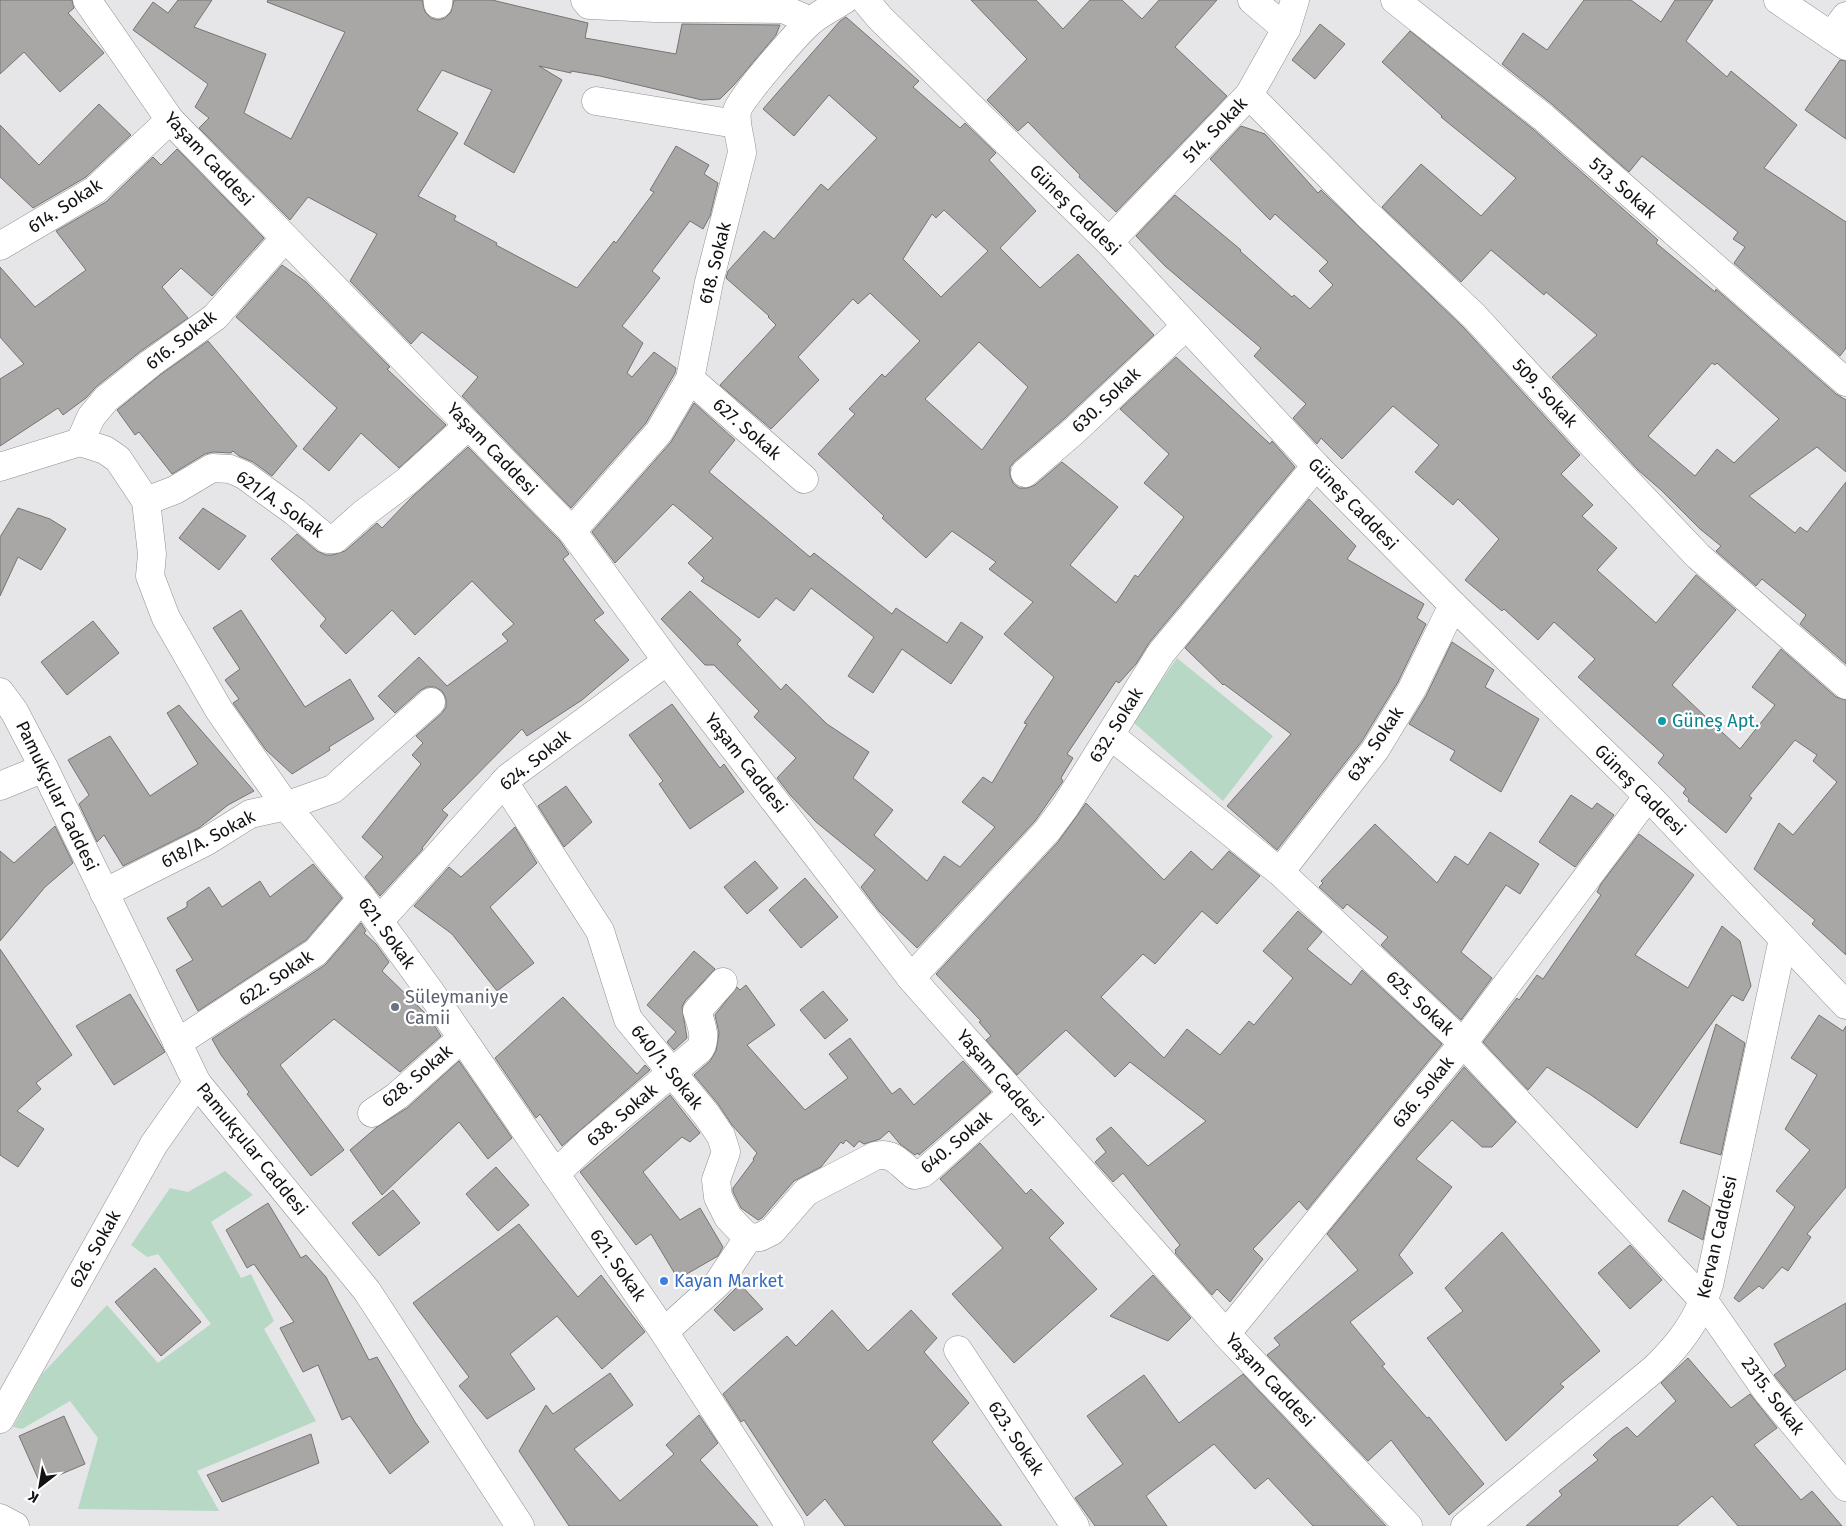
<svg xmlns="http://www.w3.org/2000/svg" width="1846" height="1526" viewBox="0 0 1846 1526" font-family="'Fira Sans',sans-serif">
<rect width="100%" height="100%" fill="#e6e6e9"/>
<g fill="#b6d8c4">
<path d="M1177,658L1273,736L1223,801L1133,722Z"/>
<path d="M225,1171L253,1195L211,1222L241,1278L251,1274L274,1321L264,1329L316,1421L197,1471L219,1511L78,1509L98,1438L70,1401L22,1429L13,1427L42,1374L107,1305L158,1363L211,1324L158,1254L147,1257L131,1245L170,1188L188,1192Z"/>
</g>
<g fill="#a9a7a5" stroke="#767572" fill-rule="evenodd">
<path d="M0,0H72L74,8L68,13L104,53L60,92L24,52L0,74Z"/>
<path d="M178,0H212L194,27L266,54L244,113L291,139L345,32L267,2L268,0H422L425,12L431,18L438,20L445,18L451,12L454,0H492L588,23L585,38L676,54L682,24L780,25L776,35L734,85L720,99L702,100L600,76L571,71V73L539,66L562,80L514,173L464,144L492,90L442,70L417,110L458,133L418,196L456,216L454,220L497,243L496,245L577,288L614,241L616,243L654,192L650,190L676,146L709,165L704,174L718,183L710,216L703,229L690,221L652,271L660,278L622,326L643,343L627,373L632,377L654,352L676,368L675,373L646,423L571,508L462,396L478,377L422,332L411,344L350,281L377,234L308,197L290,220L199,128L209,118L195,107L208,84L133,30L153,2L168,13Z"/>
<path d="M971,0H1036L1063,29L1090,0H1122L1142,19L1159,0H1217L1175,47L1227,96L1116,212L1079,177L1080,175L1028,122L1018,131L987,100L1027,59Z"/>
<path d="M1584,0H1631L1661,22L1675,0H1713L1686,41L1727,77L1731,71L1797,125L1764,168L1846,222V348L1840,356L1734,263L1745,247L1733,239L1738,232L1642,156L1629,172L1553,105L1502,64L1523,33L1547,50Z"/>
<path d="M846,17L919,81L913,87L960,128L965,123L996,153L989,160L1036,211L1000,248L1040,288L1078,254L1154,335L1064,419L1015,461L1010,467V475L1013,483L1019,488H1027L1035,485L1062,462L1118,507L1070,565L1116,603L1135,575L1138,577L1184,517L1144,483L1169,454L1120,409L1176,357L1270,444L1272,441L1295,467L1149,643L1136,664L1119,683L1116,681L1067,754L1073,758L1061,778L1063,781L1035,821L917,948L879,911L861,887L875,870L816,822L791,796L777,778L796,758L754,717L759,711L714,665H705L661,619L690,591L741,640L737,644L781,690L786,684L827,724L869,752L853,778L893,810L874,835L927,881L944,856L960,867L995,827L962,802L983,777L992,783L1027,724L1024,723L1054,677L1004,634L1033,602L989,569L996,562L952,531L926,558L882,518L884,516L818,454L855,414L849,409L882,374L885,377L920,341L870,293L858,304L853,299L798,357L819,380L771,429L720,385L776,325L768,317L769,316L726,278L728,271L764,231L774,239L821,184L828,190L877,138L829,95L794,136L763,109L840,21ZM944,210L988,251L941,297L903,259L932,214L936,218ZM979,342L1028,387L982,450L925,399Z"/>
<path d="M1320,24L1345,44L1315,79L1292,60Z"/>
<path d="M1410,31L1533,129L1658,240L1656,243L1715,292L1716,289L1836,394L1846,400V472L1817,447L1749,496L1795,533L1800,527L1807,532L1846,482V664L1800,624L1806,615L1762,579L1756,586L1716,551L1721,546L1700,529L1661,490L1638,470L1552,377L1597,335L1546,292L1544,295L1491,250L1461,282L1382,207L1421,164L1481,216L1516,178L1441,117L1442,116L1382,62ZM1712,363L1715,365L1717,363L1779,419L1734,463L1717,449L1695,476L1648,436Z"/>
<path d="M1840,60L1846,61V139L1805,110Z"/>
<path d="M99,104L131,135L86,177L33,208L0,177V125L39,165Z"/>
<path d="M1241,126L1265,134L1318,193L1321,190L1324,193L1463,327L1580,455L1561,474L1593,505L1582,516L1617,548L1597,570L1656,623L1696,575L1736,610L1672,685L1740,749L1775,705L1752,687L1781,649L1836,697L1846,700V955L1812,924L1815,920L1754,869L1779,823L1793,835L1837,782L1813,761L1817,755L1795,740L1749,796L1752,798L1726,833L1688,801L1689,799L1683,793L1686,789L1658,763L1664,755L1578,677L1595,659L1554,622L1538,640L1504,609L1502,611L1465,580L1499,539L1458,499L1453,505L1415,472L1439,445L1393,406L1342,459L1321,438L1317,444L1293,418L1306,404L1254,356L1261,348L1165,266L1136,236L1175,195L1241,250L1240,251L1292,297L1294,295L1310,309L1333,285L1319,271L1328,262L1275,214L1270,220L1210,159Z"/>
<path d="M177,149L264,238L212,296L181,268L162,287L188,318L141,351L96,387L86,398L63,415L58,408L0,446V379L24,364L0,337V267L35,307L86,270L56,231L106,202L153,157L161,165Z"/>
<path d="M282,265L306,282L390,367L387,369L446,425L399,468L361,433L329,471L303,449L337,408L236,317Z"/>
<path d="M208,341L297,446L272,476L253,462L239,456L233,451L231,453L213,452L205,454L172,474L139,432L135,435L117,410L160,375Z"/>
<path d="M694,403L735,440L709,472L810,557L814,553L892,614L896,608L947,643L961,622L983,637L951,684L902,649L873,693L848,676L874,637L811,588L794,611L776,598L759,618L701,581L704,578L688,563L713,538L673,504L615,563L592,532L671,442Z"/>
<path d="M468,447L560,541L569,554L563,559L604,613L594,620L629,660L582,700L527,736L522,729L442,810L448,815L422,848L423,849L380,896L365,877L383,857L362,837L421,764L412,755L423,743L416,736L442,713L446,707V699L442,691L435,687H427L421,690L395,713L378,696L419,657L447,686L508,641L502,634L514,624L472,581L415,635L392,610L346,654L320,626L326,619L271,559L297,534L317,551L326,555H332L345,551L377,523L382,528L412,497Z"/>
<path d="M1309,499L1356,546L1347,559L1424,604L1417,618L1426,624L1398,682L1362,741L1277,850L1227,806L1291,734L1224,684L1223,685L1185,648Z"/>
<path d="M18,508L50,519L66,529L41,570L18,557L0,596V537Z"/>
<path d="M203,508L246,536L219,570L179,538Z"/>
<path d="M241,610L305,707L350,679L374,719L329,747L330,750L292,774L266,750L233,703L239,699L225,680L240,669L213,628Z"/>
<path d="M93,621L119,653L67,695L41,662Z"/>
<path d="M1452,642L1494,670L1485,687L1539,719L1501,792L1450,760L1455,751L1409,724L1426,696Z"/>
<path d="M672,704L720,768L724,764L744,792L690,829L659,784L663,781L629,735Z"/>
<path d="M179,705L254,791L228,805L199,828L123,866L104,835L97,842L79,804L89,795L68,760L110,736L150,796L198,764L167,713Z"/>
<path d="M566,786L592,822L564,847L538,806Z"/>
<path d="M1571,795L1592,809L1597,803L1614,815L1575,867L1539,842Z"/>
<path d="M1086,803L1164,880L1191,851L1212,870L1229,851L1260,876L1217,924L1202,911L1155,964L1143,954L1101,997L1164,1058L1187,1029L1220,1055L1249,1021L1254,1025L1293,978L1263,951L1298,911L1322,932L1307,949L1351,985L1362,970L1442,1044L1307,1210L1299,1201L1253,1249L1263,1259L1230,1302L1217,1289L1212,1295L1175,1253L1176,1252L1175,1250L1180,1245L1123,1173L1113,1182L1095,1162L1106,1152L1096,1139L1111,1127L1148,1166L1206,1121L1130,1062L1115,1077L1066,1030L1017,1075L986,1040L991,1036L979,1022L981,1021L936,974L1058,842Z"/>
<path d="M1375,824L1437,883L1455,856L1468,865L1490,832L1539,864L1520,894L1506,885L1461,952L1492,978L1461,1020L1381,945L1388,937L1347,904L1343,909L1319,887L1323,883L1321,881Z"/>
<path d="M55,826L73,863L45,887L0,941V851L14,863Z"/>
<path d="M515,827L537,863L490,907L534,963L497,991L452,934L414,906L449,867L461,877Z"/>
<path d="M1639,834L1694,875L1635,955L1688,988L1722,926L1740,941L1751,986L1743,1001L1732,995L1637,1128L1591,1095L1547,1067L1528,1090L1483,1042L1517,998L1519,1000L1537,975L1543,979L1601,895L1597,892L1601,884Z"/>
<path d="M755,861L778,888L747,914L724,887Z"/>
<path d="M313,864L342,898L306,940L198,1011L176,970L193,960L167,918L187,907V902L209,887L222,907L260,881L270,897Z"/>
<path d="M805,878L838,917L801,948L769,910Z"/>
<path d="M361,923L366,931L364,933L376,944L389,962L382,971L429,1017L441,1036L400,1072L334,1019L280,1065L344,1150L311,1176L247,1094L249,1092L221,1055L212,1039L325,965Z"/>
<path d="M0,949L72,1055L36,1083L41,1089L17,1111L44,1129L18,1167L0,1155Z"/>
<path d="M694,951L715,969L685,1001L682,1007L687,1038L674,1050L667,1042L676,1032L647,1005Z"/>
<path d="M746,985L775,1025L747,1045L805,1110L848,1078L829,1054L850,1038L892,1094L900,1088L914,1105L963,1061L991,1092L919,1155L918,1153L915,1155L900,1144L889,1131L880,1139L864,1144L859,1141L854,1147L846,1140L843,1144L841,1142L821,1167L794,1181L762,1218L758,1220L741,1208L733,1192V1188L754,1160L753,1159L757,1153L732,1125L718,1104L694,1075L710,1061L716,1051L719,1033L715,1015L737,987L740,990Z"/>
<path d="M823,991L848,1020L825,1039L800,1010Z"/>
<path d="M130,994L165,1052L114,1085L76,1026Z"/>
<path d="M563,997L637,1074L645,1065L650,1070L562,1146L540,1114L536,1118L495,1058Z"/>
<path d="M1819,1015L1843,1031L1846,1026V1187L1807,1234L1811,1237L1788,1271L1782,1267L1763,1289L1759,1286L1739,1302L1734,1298L1795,1207L1776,1191L1810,1150L1785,1129L1817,1075L1791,1058Z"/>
<path d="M1716,1024L1745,1043L1721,1155L1680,1143Z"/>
<path d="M459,1061L512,1138L488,1159L459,1122L382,1195L350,1150L377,1127L407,1108Z"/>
<path d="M1464,1067L1516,1122L1492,1147H1482L1452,1120L1416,1159L1452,1187L1399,1255L1413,1273L1350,1322L1385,1364L1382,1366L1427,1418L1429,1417L1484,1484L1449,1515L1391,1440L1368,1461L1267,1355L1280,1345L1274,1338L1358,1270L1327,1234Z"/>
<path d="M670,1095L700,1133L690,1142L682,1137L643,1172L680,1220L700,1208L723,1247L718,1256L678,1279L651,1234L636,1245L580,1172Z"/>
<path d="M980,1143L1026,1194L1031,1189L1064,1223L1049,1238L1097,1289L1014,1363L952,1294L1003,1248L940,1179Z"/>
<path d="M496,1167L529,1205L498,1231L466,1194Z"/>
<path d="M393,1190L420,1223L379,1256L352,1223Z"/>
<path d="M1683,1190L1710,1207L1703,1240L1668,1221Z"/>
<path d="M268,1203L301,1258L306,1255L326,1277L369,1360L377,1357L415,1422L429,1442L390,1474L350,1416L342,1420L318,1365L303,1372L280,1328L294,1322L254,1264L247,1268L226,1230Z"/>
<path d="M519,1224L578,1297L601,1275L645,1332L602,1369L557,1316L510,1354L535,1389L487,1419L459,1386L469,1377L413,1303Z"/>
<path d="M1502,1232L1600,1351L1560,1384L1564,1387L1506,1441L1427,1338L1463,1311L1445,1288Z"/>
<path d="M1630,1245L1662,1280L1630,1309L1598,1273Z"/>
<path d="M155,1268L201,1322L161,1356L115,1302Z"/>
<path d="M1153,1275L1191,1318L1168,1341L1110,1316Z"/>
<path d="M740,1284L763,1309L734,1331L714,1310Z"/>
<path d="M1846,1303V1369L1795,1401L1774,1375L1786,1366L1774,1344Z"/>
<path d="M832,1310L868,1351L911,1310L937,1338L924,1352L969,1403L932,1442L1002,1526H845L825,1499L807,1516L744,1420L741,1422L723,1394L787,1336L796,1346Z"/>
<path d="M1688,1358L1731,1408L1750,1394L1777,1428L1754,1445L1801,1500L1812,1491L1842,1526H1738L1712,1496L1677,1526H1526L1562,1495L1559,1491L1598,1460L1593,1455L1613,1437L1627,1427L1637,1437L1676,1401L1661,1383Z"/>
<path d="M610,1373L633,1405L574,1449L620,1501L674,1454L666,1445L699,1415L718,1443L700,1460L758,1526H569L519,1451L546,1405L553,1414Z"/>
<path d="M1243,1374L1386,1526H1313L1268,1478L1255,1489L1214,1444L1146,1496L1167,1526H1095L1075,1498L1123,1464L1087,1416L1144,1375L1179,1423Z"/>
<path d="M64,1416L85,1464L40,1483L19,1436Z"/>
<path d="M311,1434L319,1463L222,1502L207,1475Z"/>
</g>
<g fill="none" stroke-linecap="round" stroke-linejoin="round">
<defs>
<g id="minor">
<path d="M585,0L589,5L655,8L783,9L811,21"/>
<path d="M1252,0L1286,29"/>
<path d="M1395,0L1543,117L1846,382"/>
<path d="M1778,0L1846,46"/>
<path d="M438,4V0"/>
<path d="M1831,36L1846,16"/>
<path d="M1249,95L1366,213L1474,316L1588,440L1698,556L1846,685"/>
<path d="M596,101L736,124"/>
<path d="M1109,242L1249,95L1286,29L1295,0"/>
<path d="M0,246L95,190L170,120"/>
<path d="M690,379L804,479"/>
<path d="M80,442L105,450L118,459L146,501L152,554L150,576L166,618L219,710L286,806L362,898L429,990L664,1332L790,1526"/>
<path d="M80,442L91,417L106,399L151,363L215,317L285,238"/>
<path d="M0,467L80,442"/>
<path d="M1025,473L1074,431L1186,326"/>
<path d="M146,501L175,490L212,468L230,469L244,475L295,512L327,539H335L363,514L407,481L469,425"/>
<path d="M572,531L659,432L690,379L709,282L742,153C741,139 735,125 737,111C740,98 799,31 811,21C821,13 833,7 844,0"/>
<path d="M1110,735L1280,872L1463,1043L1704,1301L1766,1390L1846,1487"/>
<path d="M504,782L600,931L628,1019L706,1114L721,1136L726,1152L716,1180L718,1197L728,1217L748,1238L718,1283L664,1332"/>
<path d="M0,786L44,768"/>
<path d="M1280,872L1375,750L1412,689L1453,605"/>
<path d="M104,893L207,841L250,814L286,806L333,789L431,702"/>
<path d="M379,921L509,777L667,661"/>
<path d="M911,978L1047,831L1065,807L1161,653L1316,466"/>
<path d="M177,1043L316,952L362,898"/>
<path d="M372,1113L397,1096L462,1038"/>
<path d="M555,1174L588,1143L700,1049C707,1037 701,1024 697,1011L723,982"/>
<path d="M748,1238L760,1237L772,1231L806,1192L875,1156C893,1151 900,1164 914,1175L923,1173L1013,1093"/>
<path d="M1226,1334L1463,1043L1648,796"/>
<path d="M958,1350L1075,1526"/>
<path d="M0,1419L154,1144L197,1083"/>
<path d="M0,1518L15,1526"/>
</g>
<g id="tertiary">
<path d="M87,0L170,120L572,531L667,661L911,978L1226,1334L1408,1526"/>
<path d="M865,0L880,18L1109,242L1316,466L1453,605L1648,796L1846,1005"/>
<path d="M0,692L14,711L44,768L197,1083L367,1291L520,1526"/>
<path d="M1465,1526L1654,1369C1680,1344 1698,1320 1709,1285L1783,939"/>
</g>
</defs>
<use href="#minor" stroke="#8f8f92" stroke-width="29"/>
<use href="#tertiary" stroke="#8f8f92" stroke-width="29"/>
<use href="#minor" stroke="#fff" stroke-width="28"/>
<use href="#tertiary" stroke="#fff" stroke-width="28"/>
</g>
<circle fill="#0f9aa8" stroke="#fff" stroke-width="2" cx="1662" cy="721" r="5"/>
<circle fill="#6b7280" stroke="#fff" stroke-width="2" cx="395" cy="1007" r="5"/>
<circle fill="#3f7fe0" stroke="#fff" stroke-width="2" cx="664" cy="1281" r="5"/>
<g text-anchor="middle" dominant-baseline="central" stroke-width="4.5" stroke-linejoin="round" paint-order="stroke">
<g font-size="18" fill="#121213" stroke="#fff">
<text transform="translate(1215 130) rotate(-46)">514. Sokak</text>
<text transform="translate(209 159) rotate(47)">Yaşam Caddesi</text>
<text transform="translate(1623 188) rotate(41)">513. Sokak</text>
<text transform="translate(65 206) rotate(-33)">614. Sokak</text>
<text transform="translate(1075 210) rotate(45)">Güneş Caddesi</text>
<text transform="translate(715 263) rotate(-76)">618. Sokak</text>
<text transform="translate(181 340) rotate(-38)">616. Sokak</text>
<text transform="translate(1545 393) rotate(47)">509. Sokak</text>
<text transform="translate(1106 400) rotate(-43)">630. Sokak</text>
<text transform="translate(747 429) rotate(41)">627. Sokak</text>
<text transform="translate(492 449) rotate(46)">Yaşam Caddesi</text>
<text transform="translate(280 504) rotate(35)">621/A. Sokak</text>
<text transform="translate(1353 504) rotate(46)">Güneş Caddesi</text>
<text transform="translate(1116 725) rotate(-58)">632. Sokak</text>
<text transform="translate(1375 744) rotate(-56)">634. Sokak</text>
<text transform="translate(535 760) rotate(-39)">624. Sokak</text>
<text transform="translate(746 763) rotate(52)">Yaşam Caddesi</text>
<text transform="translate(1640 790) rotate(45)">Güneş Caddesi</text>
<text transform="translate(57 796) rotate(64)">Pamukçular Caddesi</text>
<text transform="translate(208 839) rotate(-28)">618/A. Sokak</text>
<text transform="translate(387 933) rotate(54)">621. Sokak</text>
<text transform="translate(276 978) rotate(-34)">622. Sokak</text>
<text transform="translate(1420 1003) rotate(43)">625. Sokak</text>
<text transform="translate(667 1067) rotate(51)">640/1. Sokak</text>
<text transform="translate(417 1076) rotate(-40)">628. Sokak</text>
<text transform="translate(1000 1078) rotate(49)">Yaşam Caddesi</text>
<text transform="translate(1423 1092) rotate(-51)">636. Sokak</text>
<text transform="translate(622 1115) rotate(-40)">638. Sokak</text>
<text transform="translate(956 1142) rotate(-40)">640. Sokak</text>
<text transform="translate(252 1149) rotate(51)">Pamukçular Caddesi</text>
<text transform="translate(1717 1237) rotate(-77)">Kervan Caddesi</text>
<text transform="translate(95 1249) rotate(-61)">626. Sokak</text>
<text transform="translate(618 1265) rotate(55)">621. Sokak</text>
<text transform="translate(1270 1380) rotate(47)">Yaşam Caddesi</text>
<text transform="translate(1773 1396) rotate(53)">2315. Sokak</text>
<text transform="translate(1016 1438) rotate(56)">623. Sokak</text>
</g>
<g font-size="18" fill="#0d838f" stroke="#fff" text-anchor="start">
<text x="1672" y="721">Güneş Apt.</text>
</g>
<g font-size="18" fill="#5b616d" stroke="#fff" text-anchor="start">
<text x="405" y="997">Süleymaniye<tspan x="405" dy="21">Camii</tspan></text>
</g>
<g font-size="18" fill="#366cbe" stroke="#fff" text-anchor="start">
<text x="674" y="1281">Kayan Market</text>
</g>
</g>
<g transform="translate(40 1486) rotate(211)" stroke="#ffffff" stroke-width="4" paint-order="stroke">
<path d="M0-4L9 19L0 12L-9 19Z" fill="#121213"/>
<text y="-8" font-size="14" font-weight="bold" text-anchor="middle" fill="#121213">K</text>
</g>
</svg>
